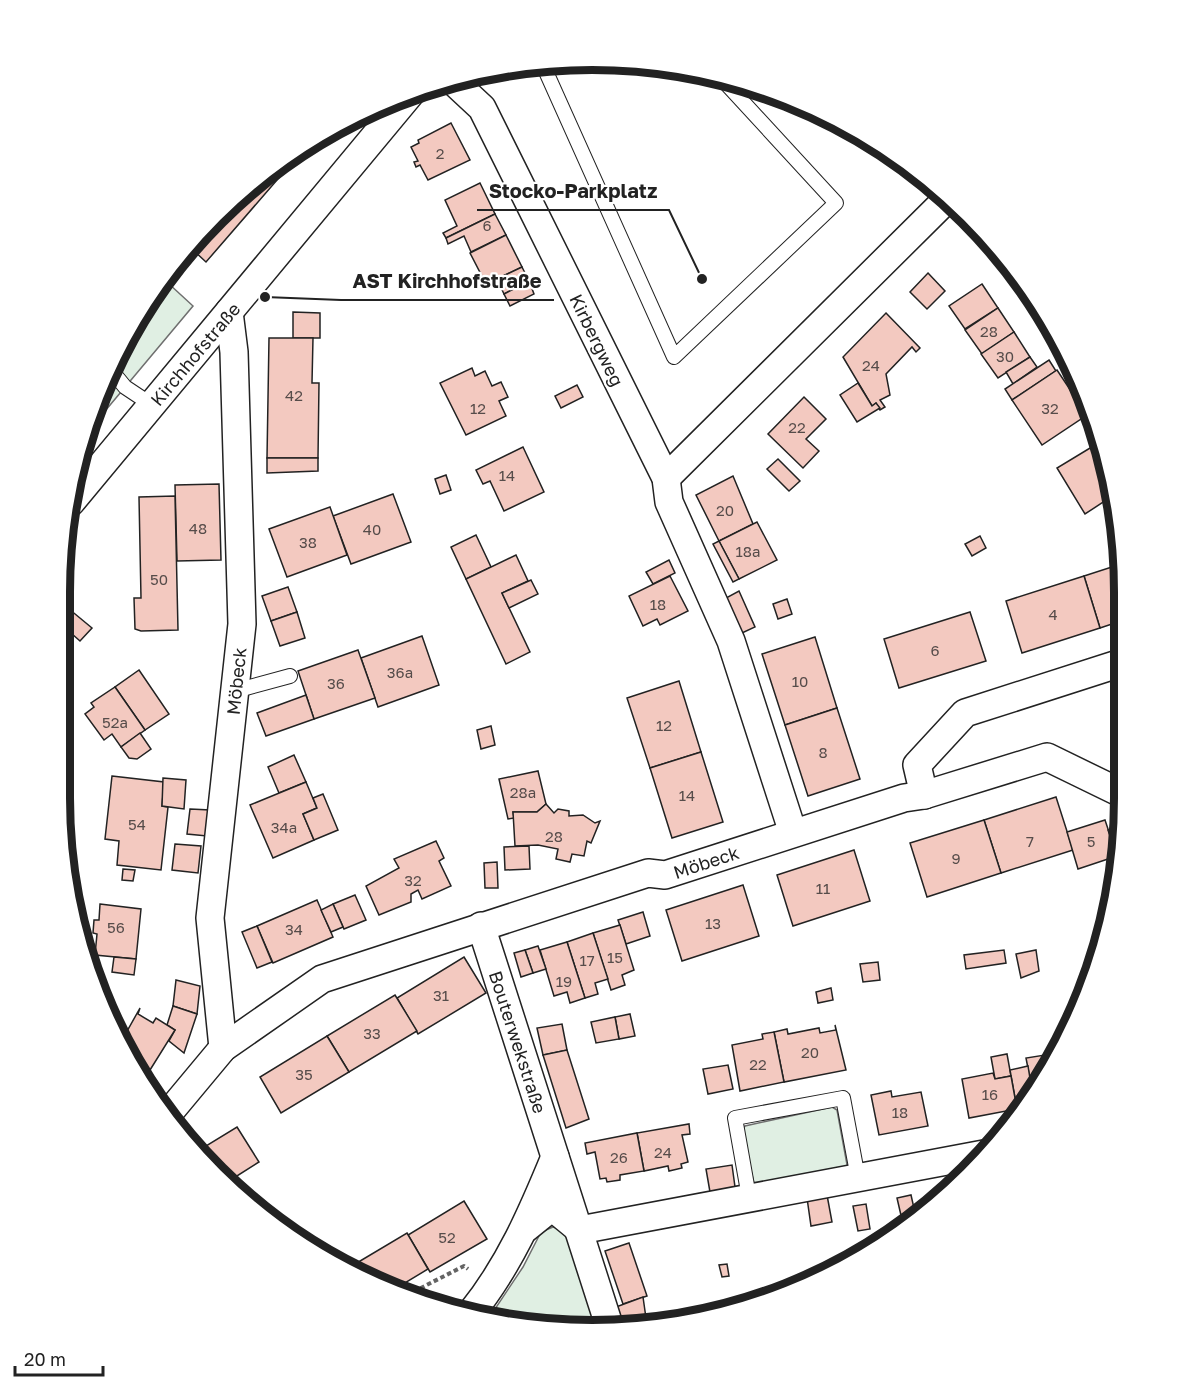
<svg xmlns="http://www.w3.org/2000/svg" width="1184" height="1390" viewBox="0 0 1184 1390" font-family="'Golos Text',sans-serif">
<rect width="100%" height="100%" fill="#fff"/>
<g fill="#e0efe3" stroke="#6f6f6f" stroke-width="1.5">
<path d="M168,283L193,306L95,423L115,357Z"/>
<path d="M832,1107L837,1110L848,1170L755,1188L742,1131L745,1126Z"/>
<path d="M553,1227L566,1231L598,1325H523L489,1318L523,1267L541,1232Z"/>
</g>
<g fill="#f3c9c0" stroke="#222" stroke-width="1.5">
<path d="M451,123L470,160L428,180L420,165L416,167L414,162L418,161L411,147L419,143L418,140Z"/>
<path d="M309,143L206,262L192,249L216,216L297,149Z"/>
<path d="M480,183L495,214L446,238L443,233L457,226L445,200Z"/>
<path d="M495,214L506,235L471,252L464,236L448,244L446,238Z"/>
<path d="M506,235L522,267L486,284L470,253Z"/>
<path d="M522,267L529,281L504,294L497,279Z"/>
<path d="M928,273L945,291L927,309L910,292Z"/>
<path d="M529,281L534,294L510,306L504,294Z"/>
<path d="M982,284L998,308L965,329L949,306Z"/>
<path d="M998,308L1014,332L982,354L965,330Z"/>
<path d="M293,312L320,313V338H293Z"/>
<path d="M886,313L920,348L916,352L912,347L886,374L890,395L880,400L885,407L880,410L876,403L872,406L843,357Z"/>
<path d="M1014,332L1030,357L998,378L981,354Z"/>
<path d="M269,338H313L312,383H319L318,458H267Z"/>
<path d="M1030,357L1037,367L1013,384L1006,372Z"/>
<path d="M1049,360L1056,371L1012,400L1005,389Z"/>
<path d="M472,368L475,376L485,371L492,386L501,382L508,397L499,401L506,416L466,435L440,383Z"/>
<path d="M1057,370L1087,415L1042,445L1012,400Z"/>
<path d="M858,383L872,406L876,403L880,408L857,422L840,395Z"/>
<path d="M577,385L583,397L561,408L555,396Z"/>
<path d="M804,397L826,419L806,439L819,451L803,468L768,434Z"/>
<path d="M1100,442L1114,495L1085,514L1057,468Z"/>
<path d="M523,447L544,492L504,511L490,481L483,484L476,470Z"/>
<path d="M267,458H318V471L267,473Z"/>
<path d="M778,459L800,481L789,491L767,469Z"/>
<path d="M446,475L451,490L440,494L435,479Z"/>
<path d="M733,476L753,524L719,541L696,495Z"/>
<path d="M219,484L221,560L177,561L175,485Z"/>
<path d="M393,494L411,542L351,564L333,516Z"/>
<path d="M175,496L178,630L141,631L135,629L134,598H141L139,497Z"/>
<path d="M330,507L347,555L287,577L269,529Z"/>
<path d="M757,522L777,560L739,579L719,541Z"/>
<path d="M476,535L491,567L466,579L451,547Z"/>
<path d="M980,536L986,548L972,556L965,544Z"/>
<path d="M719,541L739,579L733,582L713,544Z"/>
<path d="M516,555L528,581L502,593L530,652L506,664L466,579Z"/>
<path d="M669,560L675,573L653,584L646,572Z"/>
<path d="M1121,564L1124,620L1100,628L1084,576Z"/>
<path d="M670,576L688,611L660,625L657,619L643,626L629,596Z"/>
<path d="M1084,576L1100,628L1022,653L1006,601Z"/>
<path d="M531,580L538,594L509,608L502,593Z"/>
<path d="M288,587L297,612L271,621L262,596Z"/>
<path d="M739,591L755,627L742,633L726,598Z"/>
<path d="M787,599L792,614L778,619L773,604Z"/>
<path d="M63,604L92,628L80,641L63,626Z"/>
<path d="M297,612L305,638L280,646L271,621Z"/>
<path d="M970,612L986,661L899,688L884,639Z"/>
<path d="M422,636L439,685L378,707L361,658Z"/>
<path d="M815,637L837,708L785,725L762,654Z"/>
<path d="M358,650L375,698L314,719L298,671Z"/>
<path d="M139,670L169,714L145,730L115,687Z"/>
<path d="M679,681L701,752L650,768L627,698Z"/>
<path d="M1124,685L1123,729L1111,689Z"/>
<path d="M115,687L145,730L121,747L112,734L104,740L85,714L94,707L91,703Z"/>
<path d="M306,695L314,719L266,736L257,713Z"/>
<path d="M837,708L860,779L808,796L785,725Z"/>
<path d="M491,726L495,745L481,749L477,730Z"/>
<path d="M140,733L151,749L137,759L129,758L121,747Z"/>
<path d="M701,752L723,822L672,838L650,768Z"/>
<path d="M294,755L306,782L279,793L268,767Z"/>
<path d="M538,771L546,804L537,812H513L514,818L508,819L499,779Z"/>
<path d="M112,776L164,782L162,806L168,807L161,870L117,865L119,841L105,839Z"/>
<path d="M163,778L186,780L184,809L162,806Z"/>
<path d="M306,782L317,808L303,814L314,840L273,858L250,805Z"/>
<path d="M323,794L338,830L314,840L303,814L317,808L313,798Z"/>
<path d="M1056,797L1073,850L1001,873L984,820Z"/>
<path d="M546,804L554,813L558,809L569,811V816L583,815L595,823L600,821L591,843L587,841L584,856L572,854L570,862L556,859L558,849L538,845L515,846L513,812H537Z"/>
<path d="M190,809L210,810L207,836L187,834Z"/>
<path d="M984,820L1001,873L927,897L910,843Z"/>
<path d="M1105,820L1117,856L1078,869L1067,832Z"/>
<path d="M1123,826V833L1118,859L1108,830Z"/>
<path d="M436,841L444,858L439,861L451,886L422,899L418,890L411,894V902L379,915L366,886L399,868L394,859Z"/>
<path d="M175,844L201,846L198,873L172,870Z"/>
<path d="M529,846L530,869L505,870L504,847Z"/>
<path d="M854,850L870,901L793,926L777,875Z"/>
<path d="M497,862L498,888H485L484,863Z"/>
<path d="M123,869L135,870L133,881L122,880Z"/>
<path d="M743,885L759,936L682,961L666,910Z"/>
<path d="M355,895L366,920L344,929L333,904Z"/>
<path d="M317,900L333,937L273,963L257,926Z"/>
<path d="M100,904L141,909L136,959L95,955L97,934L93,933L94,920H99Z"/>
<path d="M333,904L343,927L331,932L321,910Z"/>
<path d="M643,912L650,936L626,944L618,920Z"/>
<path d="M620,925L634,970L622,975L625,985L611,990L593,933Z"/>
<path d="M257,926L272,962L257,968L242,932Z"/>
<path d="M593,933L608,979L595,983L598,994L585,998L567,942Z"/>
<path d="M567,942L585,998L570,1003L567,992L554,996L540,950Z"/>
<path d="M538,946L546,969L533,973L525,950Z"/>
<path d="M525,950L533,973L521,977L514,953Z"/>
<path d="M1004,950L1006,963L966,969L964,955Z"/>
<path d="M1036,950L1039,971L1021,978L1016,954Z"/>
<path d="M114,957L136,959L134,975L112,972Z"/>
<path d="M464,957L486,993L418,1034L397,998Z"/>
<path d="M878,962L880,980L863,982L860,964Z"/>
<path d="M176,980L200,986L197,1014L173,1006Z"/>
<path d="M831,988L833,1000L818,1003L816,992Z"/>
<path d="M395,995L417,1031L349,1072L327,1036Z"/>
<path d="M173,1006L197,1014L184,1053L169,1041L175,1030L167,1025Z"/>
<path d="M140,1008L138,1014L153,1023L156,1018L175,1030L145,1078L121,1042Z"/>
<path d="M630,1014L635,1036L619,1039L615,1017Z"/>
<path d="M615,1017L619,1039L596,1043L591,1022Z"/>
<path d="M562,1024L567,1050L543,1055L537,1028Z"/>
<path d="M835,1025L846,1070L784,1082L774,1032L787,1029L788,1034L819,1028L820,1033L836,1030Z"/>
<path d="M774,1032L784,1082L740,1091L732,1045L763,1039L762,1034Z"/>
<path d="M327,1036L349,1072L281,1113L260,1077Z"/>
<path d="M567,1050L589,1119L566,1128L543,1055Z"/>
<path d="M1007,1054L1011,1076L995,1079L991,1057Z"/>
<path d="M1051,1054L1053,1064L1032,1089L1026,1058Z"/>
<path d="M728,1065L733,1089L708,1094L703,1069Z"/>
<path d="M1028,1066L1032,1091L1017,1109L1010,1070Z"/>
<path d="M993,1073L995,1079L1011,1076L1017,1109L969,1118L962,1079Z"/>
<path d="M891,1091L892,1097L921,1092L928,1126L879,1135L871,1095Z"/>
<path d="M689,1124L690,1134L682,1135L688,1162L681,1164L682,1168L669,1171L668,1166L644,1171L637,1133Z"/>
<path d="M237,1127L259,1162L229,1181L196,1152Z"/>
<path d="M637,1133L644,1171L620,1175V1180L607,1182L606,1178L600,1179L595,1152L587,1154L585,1143Z"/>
<path d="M732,1165L735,1187L710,1192L706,1169Z"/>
<path d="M827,1195L832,1222L811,1226L807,1198Z"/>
<path d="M911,1195L916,1217L903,1224L897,1198Z"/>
<path d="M464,1201L487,1239L430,1272L408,1235Z"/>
<path d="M866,1204L870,1229L858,1231L853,1206Z"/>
<path d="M407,1233L428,1269L395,1289L350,1267Z"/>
<path d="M629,1243L647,1296L623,1304L605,1251Z"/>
<path d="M727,1264L729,1276L722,1277L719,1265Z"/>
<path d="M643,1297L647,1325H620L616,1307Z"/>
<path d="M692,1315V1317L662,1325H648Z"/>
</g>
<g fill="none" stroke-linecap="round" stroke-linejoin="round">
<defs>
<g id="lane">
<path d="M543,65L674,357L836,203L721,78"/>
<path d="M364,114L382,128"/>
<path d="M111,370L125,387L152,405"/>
<path d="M235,691L290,676"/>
<path d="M749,1197L735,1118L843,1098L858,1178"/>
</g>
<g id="street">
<path d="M453,81L482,108L666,478L669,502L731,641L793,833"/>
<path d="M666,478L947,199"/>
<path d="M71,502L410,94"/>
<path d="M924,795L917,765L965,713L1124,662"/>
<path d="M481,926L609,1325"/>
<path d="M223,1048L210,918L242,624L234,352L229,312"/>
<path d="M168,1114L223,1048L322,979L648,873L665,875L904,798L924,795L1047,757L1123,794"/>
<path d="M526,1228L552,1207L580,1230L984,1154"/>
<path d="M471,1313C509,1266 532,1213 555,1157"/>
</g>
</defs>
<use href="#lane" stroke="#222" stroke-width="16"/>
<use href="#street" stroke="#222" stroke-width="30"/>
<path stroke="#646464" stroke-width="4" stroke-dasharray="4.5 3" stroke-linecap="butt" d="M407,1295L464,1266L468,1269"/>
<use href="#lane" stroke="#fff" stroke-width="14"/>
<use href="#street" stroke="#fff" stroke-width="27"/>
</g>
<g text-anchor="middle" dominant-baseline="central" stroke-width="4.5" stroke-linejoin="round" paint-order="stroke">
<g font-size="15" fill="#564c4a">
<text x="440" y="153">2</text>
<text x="487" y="225">6</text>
<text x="989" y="331">28</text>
<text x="1005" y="356">30</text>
<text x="871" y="365">24</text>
<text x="294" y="395">42</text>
<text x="478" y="408">12</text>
<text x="1050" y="408">32</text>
<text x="797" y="427">22</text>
<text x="507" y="475">14</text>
<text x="725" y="510">20</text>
<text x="198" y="528">48</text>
<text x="372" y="529">40</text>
<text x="308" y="542">38</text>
<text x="748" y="551">18a</text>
<text x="159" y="579">50</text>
<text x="658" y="604">18</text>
<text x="1053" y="614">4</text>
<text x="935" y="650">6</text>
<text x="400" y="672">36a</text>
<text x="800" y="681">10</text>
<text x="336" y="683">36</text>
<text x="115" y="722">52a</text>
<text x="664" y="725">12</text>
<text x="823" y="752">8</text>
<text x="523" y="792">28a</text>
<text x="687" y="795">14</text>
<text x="137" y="824">54</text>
<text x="284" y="827">34a</text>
<text x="554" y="836">28</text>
<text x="1030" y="841">7</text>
<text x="1091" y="841">5</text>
<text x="956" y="858">9</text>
<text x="413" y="880">32</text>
<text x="823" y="888">11</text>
<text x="713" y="923">13</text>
<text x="116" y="927">56</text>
<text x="294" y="929">34</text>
<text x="615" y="957">15</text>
<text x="587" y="960">17</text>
<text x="564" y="981">19</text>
<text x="441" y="995">31</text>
<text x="372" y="1033">33</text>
<text x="810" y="1052">20</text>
<text x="758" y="1064">22</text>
<text x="304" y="1074">35</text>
<text x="990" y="1094">16</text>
<text x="900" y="1112">18</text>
<text x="663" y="1152">24</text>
<text x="619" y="1157">26</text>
<text x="447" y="1237">52</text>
</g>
<g font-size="18" fill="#222" stroke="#fff">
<text transform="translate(597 340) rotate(64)">Kirbergweg</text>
<text transform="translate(195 354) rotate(-50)">Kirchhofstraße</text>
<text transform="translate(236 681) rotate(-84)">Möbeck</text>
<text transform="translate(706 862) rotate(-18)">Möbeck</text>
<text transform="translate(518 1042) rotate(72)">Bouterwekstraße</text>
</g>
</g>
<path d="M0 0H1184V1390H0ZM592 70H592A522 522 0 0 1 1114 592V798A522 522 0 0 1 592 1320H592A522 522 0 0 1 70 798V592A522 522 0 0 1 592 70Z" fill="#fff" fill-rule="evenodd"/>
<path fill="none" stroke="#222" stroke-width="8" d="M592 70H592A522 522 0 0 1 1114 592V798A522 522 0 0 1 592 1320H592A522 522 0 0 1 70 798V592A522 522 0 0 1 592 70Z"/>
<path fill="none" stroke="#222" stroke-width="2" d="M702 279L669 210H477M265 297L341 300H554"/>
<g fill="#222" stroke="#fff" stroke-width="2">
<circle cx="702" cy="279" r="6"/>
<circle cx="265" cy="297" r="6"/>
</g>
<g font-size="20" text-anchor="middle" font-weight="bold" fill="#222" stroke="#fff" stroke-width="4.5" stroke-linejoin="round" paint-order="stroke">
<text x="573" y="198">Stocko-Parkplatz</text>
<text x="447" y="288">AST Kirchhofstraße</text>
</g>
<path d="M15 1366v9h88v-9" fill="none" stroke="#222222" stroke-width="3"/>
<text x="24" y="1366" font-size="18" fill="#222222" stroke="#ffffff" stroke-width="4.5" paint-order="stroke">20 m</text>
</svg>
